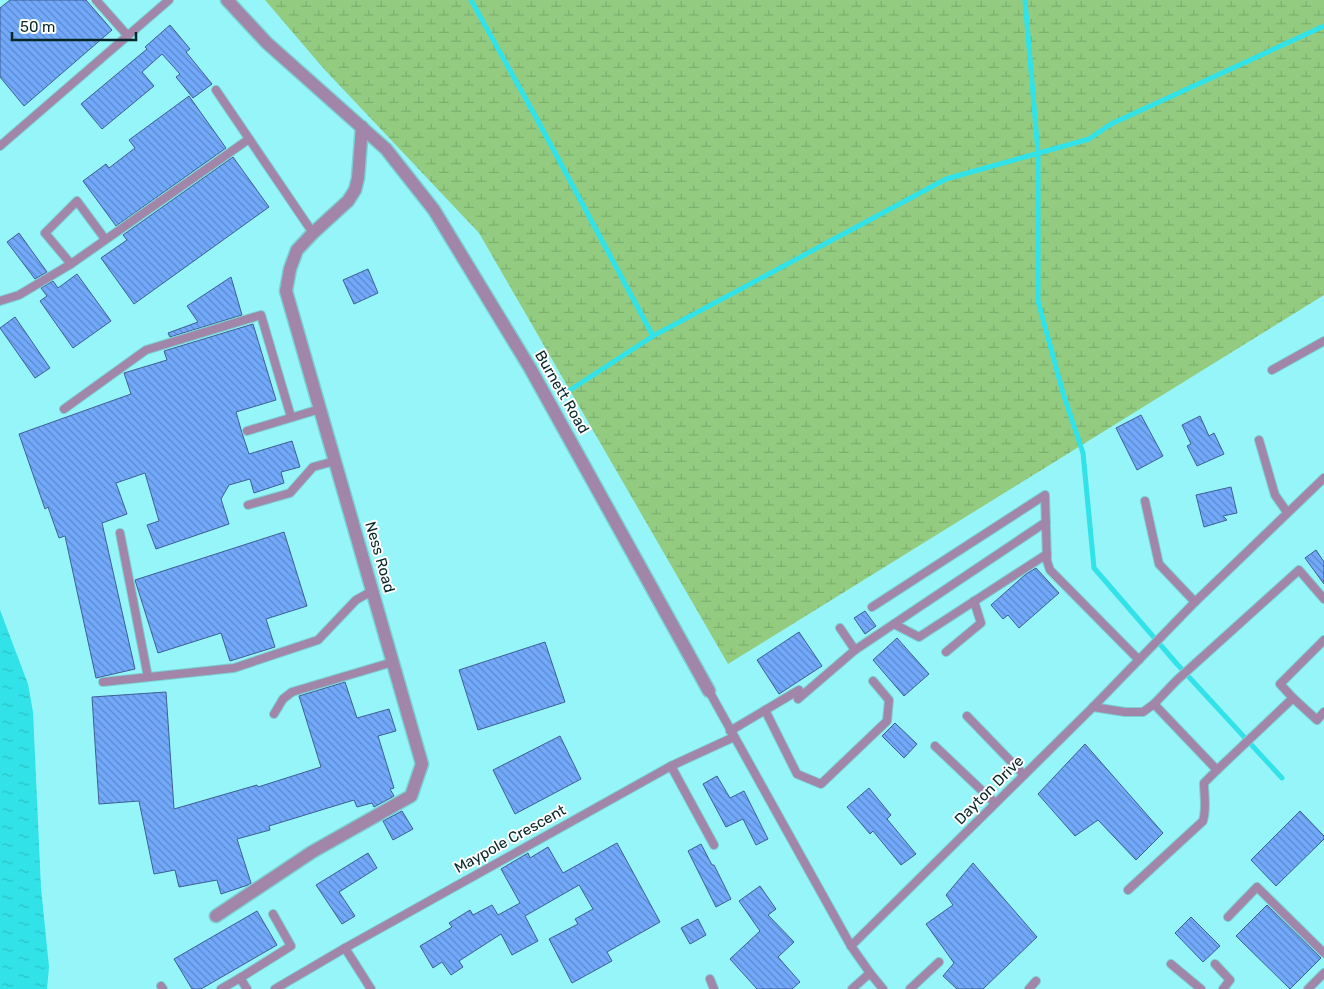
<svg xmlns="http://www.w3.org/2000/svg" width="1324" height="989" viewBox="0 0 1324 989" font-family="Rubik,sans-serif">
<defs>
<pattern id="wetland-marsh" width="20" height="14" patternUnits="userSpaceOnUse" patternTransform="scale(1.25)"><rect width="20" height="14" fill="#93cc80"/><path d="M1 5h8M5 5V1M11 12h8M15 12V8" fill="none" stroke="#7daf6f"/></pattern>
<pattern id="water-ripples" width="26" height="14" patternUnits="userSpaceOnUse" patternTransform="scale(1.25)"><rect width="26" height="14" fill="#31e2e8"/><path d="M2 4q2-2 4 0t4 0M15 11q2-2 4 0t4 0" fill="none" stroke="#2ac2c7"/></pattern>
<pattern id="building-back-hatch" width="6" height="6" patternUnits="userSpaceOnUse" patternTransform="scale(1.25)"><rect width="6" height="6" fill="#72a9fb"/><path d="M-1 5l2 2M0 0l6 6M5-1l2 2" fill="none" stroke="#5c89cb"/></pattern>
</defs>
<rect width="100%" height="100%" fill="#96f5f8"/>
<path fill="url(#wetland-marsh)" d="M265,0H1324V295L728,664L479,233L324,69Z"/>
<path fill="url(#water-ripples)" d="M0,610L28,684L33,712L41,888L49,967L47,989H0Z"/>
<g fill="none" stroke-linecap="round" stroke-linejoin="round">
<g stroke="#31e2e8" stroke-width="5">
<path d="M471,0L538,121L653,336"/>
<path d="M1025,0L1038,153V301L1063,393L1083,453L1094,568L1177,664L1282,778"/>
<path d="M564,394L653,336L946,179L1089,139L1111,124L1324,26"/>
</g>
</g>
<g fill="url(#building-back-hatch)" stroke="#3e5f92">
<path d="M10,0H86L112,30L24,106L0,77V8Z"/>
<path d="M170,25L190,49L186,52L212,84L193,98L176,77L180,74L162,54L142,72L154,86L102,129L81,104L147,49L145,47Z"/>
<path d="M189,96L226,148L116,226L83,181L106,164L109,168L135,148L129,140Z"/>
<path d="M233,157L269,207L134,304L101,258L127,240L123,235Z"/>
<path d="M19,233L47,272L35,279L7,242Z"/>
<path d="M368,269L378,293L354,304L343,280Z"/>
<path d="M77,274L111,321L73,348L40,301L47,296L41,288L53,281L58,288Z"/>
<path d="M231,277L242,315L170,337L168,333L198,322L187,306Z"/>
<path d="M15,317L50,368L35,378L0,328Z"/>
<path d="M253,324L276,400L236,412L242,433L249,454L292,441L300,467L281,472L284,483L254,493L250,479L229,485L221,499L229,524L156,549L147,525L159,521L145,473L116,483L127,514L102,523L135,669L96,678L65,536L59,538L48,507L45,509L19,434L131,394L124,373L167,360L164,351Z"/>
<path d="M1141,415L1163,456L1137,470L1116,428Z"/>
<path d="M1200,416L1209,436L1214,433L1224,454L1197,466L1187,446L1191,444L1182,425Z"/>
<path d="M1231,487L1237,513L1223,516L1227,520L1204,527L1196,495Z"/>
<path d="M284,532L307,606L266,619L275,647L230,661L221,633L158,653L135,580Z"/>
<path d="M1316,550L1324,562V584L1305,558Z"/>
<path d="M1036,568L1059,593L1019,628L1008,615L1003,619L991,605L1026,574Z"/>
<path d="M865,611L876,626L865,634L854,618Z"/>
<path d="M799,632L822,666L779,694L757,660Z"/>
<path d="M897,638L929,674L904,696L873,660Z"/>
<path d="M545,642L565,702L478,730L459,670Z"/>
<path d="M345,682L357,718L389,709L396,731L378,736L394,788L390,789L394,796L374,807L372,803L357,807L354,800L269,826L270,830L237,839L251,883L248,885L221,894L217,880L179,887L175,870L154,874L139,801L99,804L92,697L166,692L174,809L257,785L258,787L321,767L299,696Z"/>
<path d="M895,723L917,744L904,758L882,736Z"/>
<path d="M560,736L581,779L515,814L493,770Z"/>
<path d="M1085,744L1163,833L1136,860L1098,820L1075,836L1038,794Z"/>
<path d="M717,776L730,798L744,791L768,839L756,845L743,819L726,827L703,784Z"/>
<path d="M869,788L891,815L887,819L916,854L901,865L873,831L870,834L847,807Z"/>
<path d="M402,811L413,829L393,840L383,821Z"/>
<path d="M1300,811L1324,836V839L1276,886L1251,860Z"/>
<path d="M617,843L660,922L607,952L612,961L572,983L549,939L578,924L575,919L593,909L579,885L525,916L538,941L512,955L501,934L459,961L463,967L451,975L442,962L433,968L420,946L452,927L449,923L470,910L473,915L492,905L498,915L520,903L501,869L528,853L530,858L548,847L563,873Z"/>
<path d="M701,844L712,865H714L731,899L716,907L688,851Z"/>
<path d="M368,853L377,868L339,892L355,916L342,924L316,885Z"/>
<path d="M973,863L1037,937L983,989H957L943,976L954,963L926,924L953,905L946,895Z"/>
<path d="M760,886L776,909L768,915L794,942L778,957L800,982L792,989H757L730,959L760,931L739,901Z"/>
<path d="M1267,905L1321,958L1290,989L1236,936Z"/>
<path d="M257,911L277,945L201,989H192L174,959Z"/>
<path d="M1191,917L1220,946L1203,962L1175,933Z"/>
<path d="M698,919L706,935L690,944L681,928Z"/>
</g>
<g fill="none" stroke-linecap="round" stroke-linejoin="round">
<defs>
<g id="lane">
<path d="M96,0L128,36"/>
<path d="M216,90L313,233"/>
<path d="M0,146L169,0"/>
<path d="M71,264L45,233L77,201L105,239"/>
<path d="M0,301L19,295L71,264L249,139"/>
<path d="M1272,370L1324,341"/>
<path d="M64,409L146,350L261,315L291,417"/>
<path d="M247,431L320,409"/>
<path d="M1259,440L1275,495L1287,512"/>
<path d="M1145,501L1159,564L1195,602"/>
<path d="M248,505L290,493L313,467L335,461"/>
<path d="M120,533L148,677"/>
<path d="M872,607L1045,495L1047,561L1050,570L1139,660"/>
<path d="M894,624L919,637L1047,554"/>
<path d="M840,628L855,650L1046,522"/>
<path d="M946,652L981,623L974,601"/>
<path d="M103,682L234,668L318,640L356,600L372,591"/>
<path d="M709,691L851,946L870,973L852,989"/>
<path d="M1293,698L1317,720L1324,712"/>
<path d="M798,699L855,650"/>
<path d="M1154,704L1217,770L1293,698L1280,684L1324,640"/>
<path d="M1093,707L1125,712H1143L1154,704L1177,680L1299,570L1324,599"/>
<path d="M765,710L797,774L821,784L887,721L889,700L873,681"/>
<path d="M274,714L283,699L292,692L393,662"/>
<path d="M967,716L1024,775"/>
<path d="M730,731L799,690"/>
<path d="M935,746L995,803"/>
<path d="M671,766L714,845"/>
<path d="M1128,890L1203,821C1207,807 1204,797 1204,783L1217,770"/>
<path d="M1228,917L1257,887L1324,953"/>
<path d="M851,946L1093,707L1195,602L1324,478"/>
<path d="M1171,964L1201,989"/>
<path d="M1215,964L1230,980L1223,989"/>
<path d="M870,973L883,989"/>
<path d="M710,979L714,989"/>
<path d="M161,986L163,989"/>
<path d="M221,989L240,978"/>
<path d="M247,989L240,978L291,946L273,914"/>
<path d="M275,989L345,948"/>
<path d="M371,989L345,948L671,766L734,737"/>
<path d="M910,989L939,962"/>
<path d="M1029,989L1036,981"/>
<path d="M1308,989L1324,973"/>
</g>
<g id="street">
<path d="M227,0L267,43L386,149L434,210L530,368L709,691"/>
<path d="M216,916L312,852L411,796L422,764L286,291L290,269L297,250L313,233L348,201L355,190L358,178L362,127"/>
</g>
</defs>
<use href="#lane" stroke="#7cd0d2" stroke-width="10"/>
<use href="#street" stroke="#7cd0d2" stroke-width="15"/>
<use href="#lane" stroke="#a186a9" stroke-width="8"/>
<use href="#street" stroke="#a186a9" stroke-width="12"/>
</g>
<g text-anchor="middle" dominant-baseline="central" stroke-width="4" stroke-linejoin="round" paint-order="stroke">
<g font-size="15" fill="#062627" stroke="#fff">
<text transform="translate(562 392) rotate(60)">Burnett Road</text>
<text transform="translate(380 557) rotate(74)">Ness Road</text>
<text transform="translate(989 790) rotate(-45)">Dayton Drive</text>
<text transform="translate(510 839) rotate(-29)">Maypole Crescent</text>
</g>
</g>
<path d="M12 32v8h124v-8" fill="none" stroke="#062627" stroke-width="2.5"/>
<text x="20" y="32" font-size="15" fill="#062627" stroke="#ffffff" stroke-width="4" paint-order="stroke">50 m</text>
</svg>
